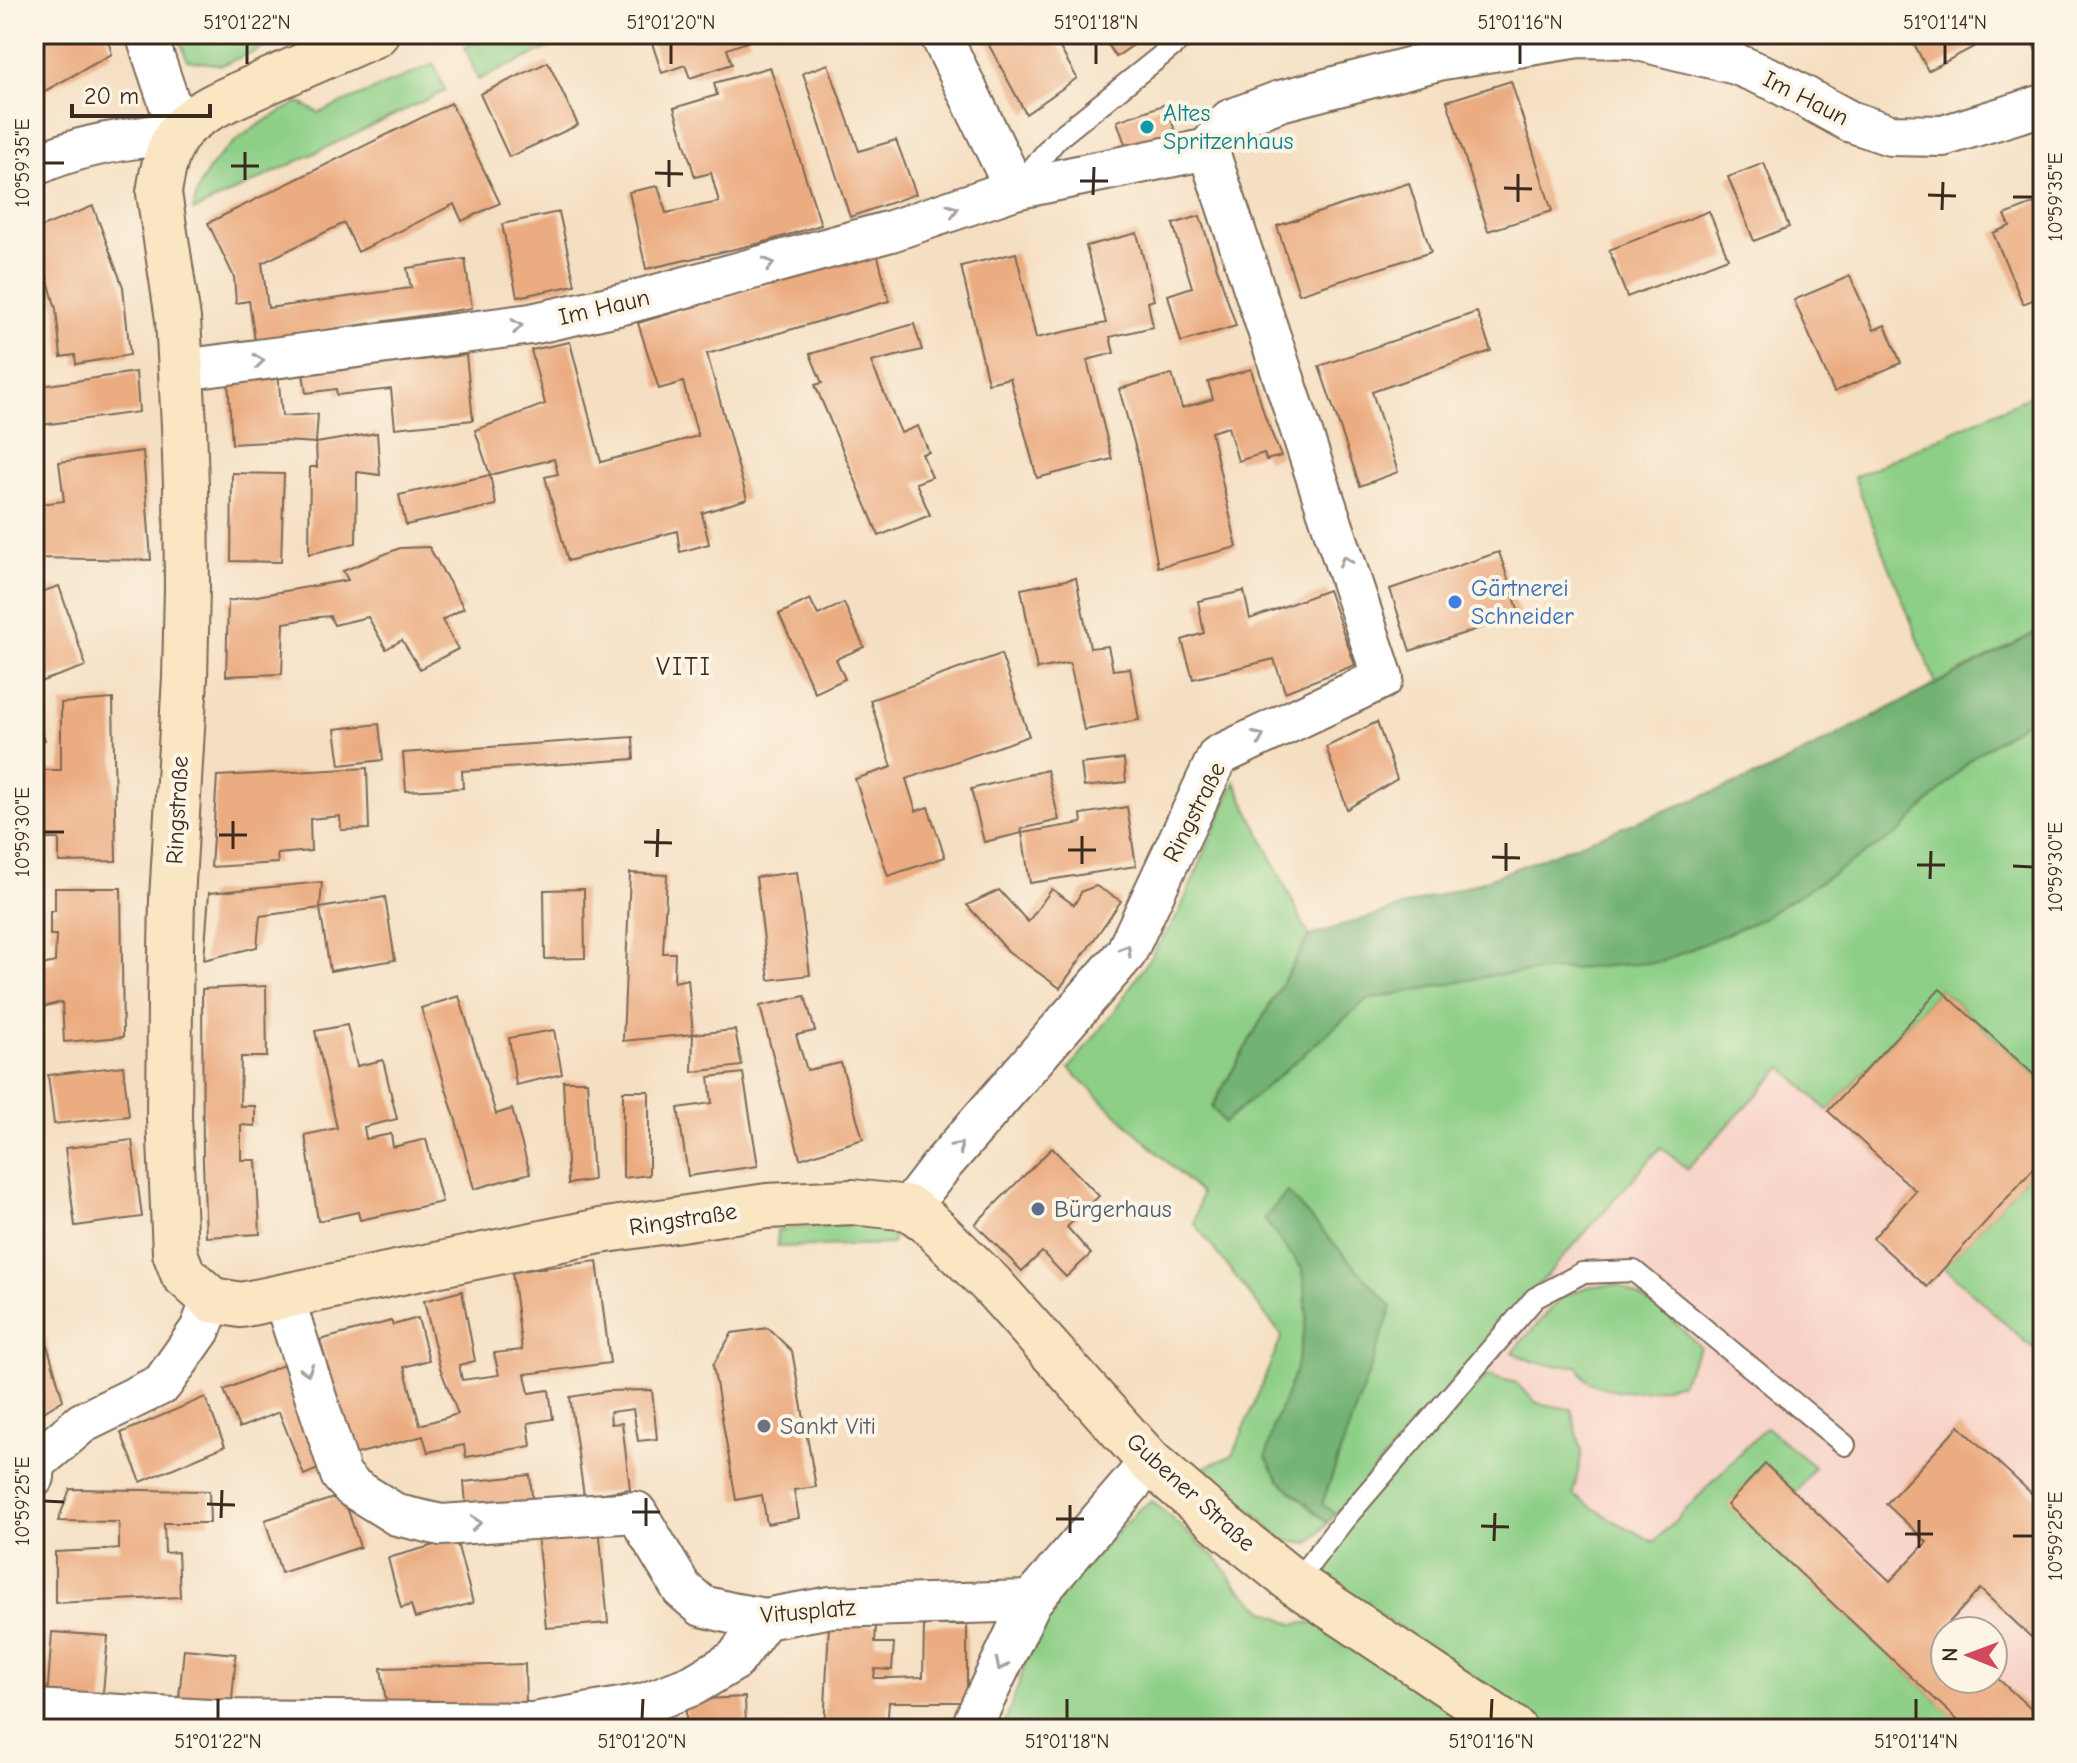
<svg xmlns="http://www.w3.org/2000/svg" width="2077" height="1763" viewBox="0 0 2077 1763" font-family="'Comic Neue',sans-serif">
<rect width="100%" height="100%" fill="#fcf5e5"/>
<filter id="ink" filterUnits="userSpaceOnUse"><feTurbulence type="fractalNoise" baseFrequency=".0125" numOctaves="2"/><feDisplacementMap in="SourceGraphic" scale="16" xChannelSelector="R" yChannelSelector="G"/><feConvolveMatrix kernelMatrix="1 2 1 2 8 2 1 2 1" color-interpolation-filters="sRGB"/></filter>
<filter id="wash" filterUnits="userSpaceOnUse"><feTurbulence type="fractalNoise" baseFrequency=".006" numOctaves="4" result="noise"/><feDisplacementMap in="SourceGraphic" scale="32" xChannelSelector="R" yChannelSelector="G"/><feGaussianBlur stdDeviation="1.8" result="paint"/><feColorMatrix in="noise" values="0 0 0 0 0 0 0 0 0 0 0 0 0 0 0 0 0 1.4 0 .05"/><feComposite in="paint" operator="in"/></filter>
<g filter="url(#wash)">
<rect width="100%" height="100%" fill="#f5dfc2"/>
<path fill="#f7d1c6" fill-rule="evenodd" d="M2043,725V1729L1344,1520L1322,1504ZM1945,1631H1993V1679H1945Z"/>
<g fill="#8dcf86" stroke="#647c52" stroke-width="2">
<path d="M178,34H297L222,65L187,60Z"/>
<path d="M496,34H579L478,80L465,47Z"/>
<path d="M434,64L445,91L193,211C200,154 253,127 299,102L319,113Z"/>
<path d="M2043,390V629L1936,684L1854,477Z"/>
<path d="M2036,715L2043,718V1083L1940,989L1828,1111L1783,1067L1687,1169L1661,1147L1335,1514L1322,1504L1392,1307L1264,1219L1303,1270L1307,1317L1295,1372L1273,1427L1279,1480L1328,1523L1310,1543L1283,1540L1205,1467L1233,1455L1282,1336L1194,1223L1201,1194L1069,1069L1116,1009L1178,915L1235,782L1309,936L1212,1106L1224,1123L1366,1000L1494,975L1899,832L1973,757Z"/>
<path d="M2043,1158V1355L2024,1341L1944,1267Z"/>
<path d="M836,1224L866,1226L894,1233L892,1244L778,1247L777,1230Z"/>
<path d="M1619,1285L1663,1311L1700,1347L1681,1383C1652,1391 1617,1398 1588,1381C1583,1378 1581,1371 1578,1366C1551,1366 1536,1365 1512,1352L1563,1296L1590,1286Z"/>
<path d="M1488,1375L1516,1383L1537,1403L1571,1409L1582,1452L1573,1495L1614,1521L1654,1542L1766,1427L1814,1467L1796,1493L1765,1464L1728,1505L1967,1729H1548L1326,1578L1338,1530Z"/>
<path d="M1152,1501L1220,1562L1236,1585L1265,1611L1294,1624L1318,1622L1477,1729H1003L1043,1613L1139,1509Z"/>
</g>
<g fill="#72b273" stroke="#566e48" stroke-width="2">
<path d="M2043,629V718L2036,715L1973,757L1900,832L1759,920L1661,962L1494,975L1366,1000L1224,1123L1212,1107L1309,936L1480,882L1766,772Z"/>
<path d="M1287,1192L1392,1307L1322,1504L1335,1514L1328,1523L1279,1480L1266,1457L1273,1427L1295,1372L1307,1317L1303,1270L1264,1219Z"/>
</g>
<g id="blocks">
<g fill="#ebac81">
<path d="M34,34H106L112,54L34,97Z"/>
<path d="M649,34H747L750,41L727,49L732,64L690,78L685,65L662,73Z"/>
<path d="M983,34H1052L1077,78L1026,114Z"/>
<path d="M1101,34H1149L1116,57Z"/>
<path d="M1799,34H1860L1859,44L1799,36Z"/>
<path d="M1909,34H1976L1981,43L1928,71Z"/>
<path d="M2028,34H2043V65Z"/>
<path d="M548,62L578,125L509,157L480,94Z"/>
<path d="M828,64L859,151L896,140L916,194L850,217L803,73Z"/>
<path d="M770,67L821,225L761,243L646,269L629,192L658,186L666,213L719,202L711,173L695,177L674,108L717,95L714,83Z"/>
<path d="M1511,81L1552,211L1488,231L1447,101Z"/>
<path d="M451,103L500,203L462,221L454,204L358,252L344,223L262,263L268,308L411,288L407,268L465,259L472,308L255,341L249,301L236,303L234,277L208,223Z"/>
<path d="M1166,104L1176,134L1127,150L1117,121Z"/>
<path d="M1764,163L1789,227L1754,241L1728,177Z"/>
<path d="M1409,183L1431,252L1299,294L1277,226Z"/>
<path d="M2043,200V306L2032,300L2023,304L1993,233L2010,226L2005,215Z"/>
<path d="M93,206L123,287L130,355L76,364L75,355L61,357L56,309L34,230Z"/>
<path d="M1709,211L1728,258L1627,297L1609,250Z"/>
<path d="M559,212L575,285L517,297L502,224Z"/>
<path d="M1200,216L1236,326L1181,342L1168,295L1192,287L1173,224Z"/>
<path d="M1137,233L1154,300L1148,302L1153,327L1110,337L1114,353L1087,360L1112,459L1037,478L1010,378L988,383L961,266L1016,253L1036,338L1106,323L1086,246Z"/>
<path d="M877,252L889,301L707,354L747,499L702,513L709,544L680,552L677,531L568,561L545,477L558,474L554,459L490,475L475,430L545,404L531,350L570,342L601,462L698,436L683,382L659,389L638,323Z"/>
<path d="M1850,276L1874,330L1885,325L1901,363L1834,392L1794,300Z"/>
<path d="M1477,312L1491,351L1372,392L1398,472L1360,486L1319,366Z"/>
<path d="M914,324L922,350L871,362L901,433L918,426L929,452L922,454L932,477L916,483L930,515L879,536L815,385L822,383L810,354Z"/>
<path d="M466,355L473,420L395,428L391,389L337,395L336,389L306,393L303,373Z"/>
<path d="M1251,369L1265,417L1281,456L1266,460L1264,453L1238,461L1228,427L1211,432L1237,547L1158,567L1137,453L1119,389L1172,374L1182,408L1213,399L1208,382Z"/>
<path d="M136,372L139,412L34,426V387Z"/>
<path d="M278,373L282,416L318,414L316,443L377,433L380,475L357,472L356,543L309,554L310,467H317L316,443L284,441L232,444L228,379Z"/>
<path d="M143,451L151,560L34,558V505L64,501L59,462Z"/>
<path d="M232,473L284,474L281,562L231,561Z"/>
<path d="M490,475L496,505L406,525L399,495Z"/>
<path d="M429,547L464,608L442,620L458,649L420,669L402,640L386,649L368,617L334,625L330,616L319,617L284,623L282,674L226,676L228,601L348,580L343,571L400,548Z"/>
<path d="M1499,552L1520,615L1410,651L1390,589Z"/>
<path d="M1076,578L1090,648L1108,646L1113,670L1130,668L1139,720L1084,730L1070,663L1037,669L1021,589Z"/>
<path d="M34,581H36L41,592L59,586L86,666L34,684Z"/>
<path d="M1328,590L1355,665L1285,692L1274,659L1193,679L1182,640L1204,633L1198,601L1244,591L1250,619Z"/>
<path d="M810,599L818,615L844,603L864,647L836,659L845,679L815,693L779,614Z"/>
<path d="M1001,654L1029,736L906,779L916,811L928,807L945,857L888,876L855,779L892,767L870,700Z"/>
<path d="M113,699L116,861L59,862V839H40V794H34V755L40,770H61V703Z"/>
<path d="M34,710L45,740L34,744Z"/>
<path d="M1377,722L1397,779L1347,809L1326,747Z"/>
<path d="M379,724L383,760L340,765L335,729Z"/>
<path d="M633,737L634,759L462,771L463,788L406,791L403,753Z"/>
<path d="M1124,759L1126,782L1084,787L1081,764Z"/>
<path d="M367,768L369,829L341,830L340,816L310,819L311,851L277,854L278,863L211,867L217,776Z"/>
<path d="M1047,770L1059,820L1021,829L1022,833L984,842L971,789Z"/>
<path d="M1127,807L1136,866L1030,883L1022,833L1082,823L1081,814Z"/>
<path d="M797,872L810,975L769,980L756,877Z"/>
<path d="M630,873L667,875L663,953H675L674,982L688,979L693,1034L623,1041Z"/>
<path d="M322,882L320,908L385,897L395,960L330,971L320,908L260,916L257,947L204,960L209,893Z"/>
<path d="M1096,886L1121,901L1060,988L1008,951L967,905L999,890L1028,922L1052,889L1074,905L1082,891Z"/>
<path d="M55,888H121L123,1037L64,1042L62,1002L34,1009V967L55,962L56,935H50V911H55Z"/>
<path d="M584,889L585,958L545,959L544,890Z"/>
<path d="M266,986L267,1057H241L240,1106H255V1126L241,1125V1160H256L260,1234L206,1237L203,1162L202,989Z"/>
<path d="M1940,989L2043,1083V1158L1927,1287L1873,1238L1916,1191L1828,1111Z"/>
<path d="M459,996L496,1114L512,1109L530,1173L474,1189L457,1124L421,1008Z"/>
<path d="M805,996L815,1031L796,1035L807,1070L841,1063L863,1139L800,1159L760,1006Z"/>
<path d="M347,1025L357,1066L383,1060L397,1119L364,1127L366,1139L391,1134L393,1147L426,1139L442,1202L360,1220L358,1212L318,1221L305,1135L337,1128L315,1031Z"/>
<path d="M554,1030L562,1074L516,1085L509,1038Z"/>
<path d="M735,1030L742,1066L692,1072L693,1034Z"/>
<path d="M123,1066L129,1116L54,1124L48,1075Z"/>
<path d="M743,1073L758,1166L688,1176L678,1108L712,1103L709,1077Z"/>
<path d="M563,1081H587L593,1180L568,1184Z"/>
<path d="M623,1091H649V1175L623,1178Z"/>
<path d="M132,1140L142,1217L75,1226L65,1148Z"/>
<path d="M1052,1148L1099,1196L1067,1227L1091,1254L1066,1277L1042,1252L1022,1271L975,1224Z"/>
<path d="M597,1261L610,1363L525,1374L529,1393L549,1390L553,1419L528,1423L531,1446L466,1457L464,1445L428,1452L423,1436L353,1455L320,1340L391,1321L393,1325L418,1318L429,1360L404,1367L420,1425L458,1414L440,1368L424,1301L462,1291L475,1361L459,1365L462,1380L499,1375L494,1353L522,1350L512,1272Z"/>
<path d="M36,1289L40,1320L63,1400L34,1418V1290Z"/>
<path d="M768,1328L792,1351L816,1487L794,1490L799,1518L767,1524L762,1495L736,1500L713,1365L732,1333Z"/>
<path d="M290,1362L330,1464L304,1475L279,1412L239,1428L224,1390Z"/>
<path d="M652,1390L657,1439L638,1441L633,1409L610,1412L611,1424L622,1423L630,1489L584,1496L570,1397L607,1391Z"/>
<path d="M205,1397L225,1446L141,1482L121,1433Z"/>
<path d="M1959,1426L2043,1504V1623L2031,1637L1980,1589L1944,1628L1945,1679H1993V1674L2043,1720V1729H1967L1727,1505L1765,1464L1890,1581L1927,1542L1886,1504Z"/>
<path d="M530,1475L533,1507L467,1515L464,1482Z"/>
<path d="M70,1489L209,1491L210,1523H164L165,1553L178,1552L180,1597L55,1603V1552L119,1549V1522L58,1521Z"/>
<path d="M343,1495L360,1547L281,1573L265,1520Z"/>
<path d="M599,1526L608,1623L546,1628L537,1532Z"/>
<path d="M456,1539L473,1603L415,1618L411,1605L401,1608L388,1558Z"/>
<path d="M829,1624L876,1626L875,1643H894L892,1670L875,1669L874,1678H890L923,1677L924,1625H967V1702H889L887,1729H824Z"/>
<path d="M52,1632L108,1636L102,1704L47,1699Z"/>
<path d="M184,1649L236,1654L231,1711L178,1707Z"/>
<path d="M525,1664L526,1705L387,1709L381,1668Z"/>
<path d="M745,1697L746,1729H686V1700Z"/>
</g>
</g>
</g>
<g filter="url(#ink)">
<use href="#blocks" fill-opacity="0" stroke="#7c6957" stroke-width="2"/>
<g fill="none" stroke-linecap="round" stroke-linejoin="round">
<defs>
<g id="lane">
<path d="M1020,183L1057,139L1188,34"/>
<path d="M1295,1583L1344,1520L1535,1298L1582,1273L1634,1271L1845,1445"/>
</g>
<g id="street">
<path d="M940,34L1015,189"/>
<path d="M1208,149L1230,120L1280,101L1443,59L1579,37L1630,38L1736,64L1774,80L1849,121L1890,135L1943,136L2043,105"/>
<path d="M34,166C79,144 130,139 179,132L146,34"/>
<path d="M182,370L531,324L627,303L891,231L1015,189L1208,149"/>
<path d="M909,1208L942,1165L1126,953L1218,756L1383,678L1208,149"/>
<path d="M283,1296L341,1475L352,1487L397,1515L441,1525L636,1512L682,1589L702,1606L731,1613L765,1619L831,1607L1031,1601"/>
<path d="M34,1477L35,1463L82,1423L162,1384L200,1330L212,1300"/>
<path d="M34,1710L209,1720L533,1723L644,1704L693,1685L735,1660L765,1619"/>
<path d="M972,1729L975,1719L1031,1601L1150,1462"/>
</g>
<path id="secondary" d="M376,34C338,51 300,67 262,84C238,95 199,109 181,130C167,146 162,172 159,193L178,319L184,425L186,486L187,586L185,678L172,899L170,999L169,1117L175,1253L183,1274L212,1300L241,1305L600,1231L767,1206L852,1202L909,1208L927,1221L991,1284L1150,1462L1225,1527L1295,1583L1514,1729"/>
</defs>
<use href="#lane" stroke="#7c6957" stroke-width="24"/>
<use href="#street" stroke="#7c6957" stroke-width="44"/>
<use href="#secondary" stroke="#7c6957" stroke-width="48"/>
<use href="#lane" stroke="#fff" stroke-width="20"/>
<use href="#street" stroke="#fff" stroke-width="40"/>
<use href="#secondary" stroke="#fbe6c4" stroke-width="44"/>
</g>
<defs><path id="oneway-chevron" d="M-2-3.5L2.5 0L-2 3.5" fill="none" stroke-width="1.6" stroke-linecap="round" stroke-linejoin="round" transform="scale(2)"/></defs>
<g stroke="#a79f9a">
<use href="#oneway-chevron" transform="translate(953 210) rotate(-19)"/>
<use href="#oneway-chevron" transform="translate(769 264) rotate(-15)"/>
<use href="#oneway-chevron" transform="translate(517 326) rotate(-8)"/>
<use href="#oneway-chevron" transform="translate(259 361) rotate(-7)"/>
<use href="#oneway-chevron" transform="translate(1345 561) rotate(-108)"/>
<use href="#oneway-chevron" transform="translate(1259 737) rotate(-25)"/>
<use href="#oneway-chevron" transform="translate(1126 950) rotate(-59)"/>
<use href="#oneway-chevron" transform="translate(958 1147) rotate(-49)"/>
<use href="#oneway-chevron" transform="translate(307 1370) rotate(72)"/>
<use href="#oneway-chevron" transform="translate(476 1523) rotate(-4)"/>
<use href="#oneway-chevron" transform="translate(1001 1665) rotate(116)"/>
</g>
</g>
<path fill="none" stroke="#3b2a1e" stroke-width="3" d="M247,64V44M671,64V44M1096,64V44M1520,64V44M1945,64V44M44,163H64M231,166H259M655,173L683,174M245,180V152M1080,181H1108M669,187V160M1504,188L1532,189M1093,195L1094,167M1928,195L1956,196M2013,197H2033M1518,202V174M1942,210L1943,182M44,832H64M219,835H247M644,842L672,843M233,849V821M1068,850H1096M657,857L658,829M1492,857L1520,858M1082,864V836M1917,865H1945M2013,866L2033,867M1506,871V843M1930,879L1931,851M44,1501L64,1502M207,1504L235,1505M632,1512H660M221,1518L222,1490M1056,1519H1084M646,1526V1498M1481,1526L1509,1527M1070,1533V1505M1905,1534H1933M2013,1536H2033M1494,1541L1495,1513M1919,1548V1520M218,1719V1699M642,1719L643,1699M1067,1719V1699M1491,1719L1492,1699M1916,1719V1699"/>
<circle fill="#0f9aa8" stroke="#fcf5e5" stroke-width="3" cx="1147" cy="127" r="8"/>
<circle fill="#3f7fe0" stroke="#fcf5e5" stroke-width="3" cx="1455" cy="602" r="8"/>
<circle fill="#5c6f8a" stroke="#fcf5e5" stroke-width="3" cx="1038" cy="1209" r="8"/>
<circle fill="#6b7280" stroke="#fcf5e5" stroke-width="3" cx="764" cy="1426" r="8"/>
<g text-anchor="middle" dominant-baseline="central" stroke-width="8" stroke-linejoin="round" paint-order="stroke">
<g font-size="24" fill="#3b2a1e" stroke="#fcf5e5">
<text transform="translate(1806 98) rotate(27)">Im Haun</text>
<text transform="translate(604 307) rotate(-13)">Im Haun</text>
<text transform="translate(177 810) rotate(-87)">Ringstraße</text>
<text transform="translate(1194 812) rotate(-63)">Ringstraße</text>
<text transform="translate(683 1219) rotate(-9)">Ringstraße</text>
<text transform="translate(1191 1492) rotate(42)">Gubener Straße</text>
<text transform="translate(808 1611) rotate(-5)">Vitusplatz</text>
</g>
<g font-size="24" fill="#0d838f" stroke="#fcf5e5" text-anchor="start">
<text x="1163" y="113">Altes<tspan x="1163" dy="28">Spritzenhaus</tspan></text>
</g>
<g font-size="24" fill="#366cbe" stroke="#fcf5e5" text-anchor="start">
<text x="1471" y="588">Gärtnerei<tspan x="1471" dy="28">Schneider</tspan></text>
</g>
<g font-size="24" fill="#4e5e75" stroke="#fcf5e5" text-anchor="start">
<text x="1054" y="1209">Bürgerhaus</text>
</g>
<g font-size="24" fill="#5b616d" stroke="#fcf5e5" text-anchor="start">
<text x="780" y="1426">Sankt Viti</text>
</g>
<g font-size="26" letter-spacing="2" fill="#3b2a1e" stroke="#fcf5e5">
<text x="684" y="667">VITI</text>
</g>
</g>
<rect width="2077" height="1763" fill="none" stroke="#fcf5e5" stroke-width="88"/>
<g transform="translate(1969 1655) rotate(271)"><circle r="38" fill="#fcf5e5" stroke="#afa495" stroke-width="2"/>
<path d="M0-6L14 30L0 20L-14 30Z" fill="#d1495b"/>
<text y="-12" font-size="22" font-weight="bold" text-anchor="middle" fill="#3b2a1e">N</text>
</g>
<path d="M72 104v12h138v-12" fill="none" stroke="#3b2a1e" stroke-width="4"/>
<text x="84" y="104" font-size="24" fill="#3b2a1e" stroke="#fcf5e5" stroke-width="6" paint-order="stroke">20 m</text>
<rect x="44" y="44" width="1989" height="1675" fill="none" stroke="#3b2a1e" stroke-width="3"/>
<g font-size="20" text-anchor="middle" fill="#3b2a1e">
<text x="247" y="29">51°01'22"N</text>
<text x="671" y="29">51°01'20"N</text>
<text x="1096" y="29">51°01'18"N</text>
<text x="1520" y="29">51°01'16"N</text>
<text x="1945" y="29">51°01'14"N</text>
<text transform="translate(22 163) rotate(-90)" y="7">10°59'35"E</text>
<text transform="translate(2055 197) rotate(-90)" y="7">10°59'35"E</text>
<text transform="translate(22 832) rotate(-90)" y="7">10°59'30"E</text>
<text transform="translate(2055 867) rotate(-90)" y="7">10°59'30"E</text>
<text transform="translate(22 1501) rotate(-90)" y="7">10°59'25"E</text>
<text transform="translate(2055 1536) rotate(-90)" y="7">10°59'25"E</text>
<text x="218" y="1748">51°01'22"N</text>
<text x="642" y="1748">51°01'20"N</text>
<text x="1067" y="1748">51°01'18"N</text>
<text x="1491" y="1748">51°01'16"N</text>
<text x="1916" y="1748">51°01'14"N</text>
</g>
</svg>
